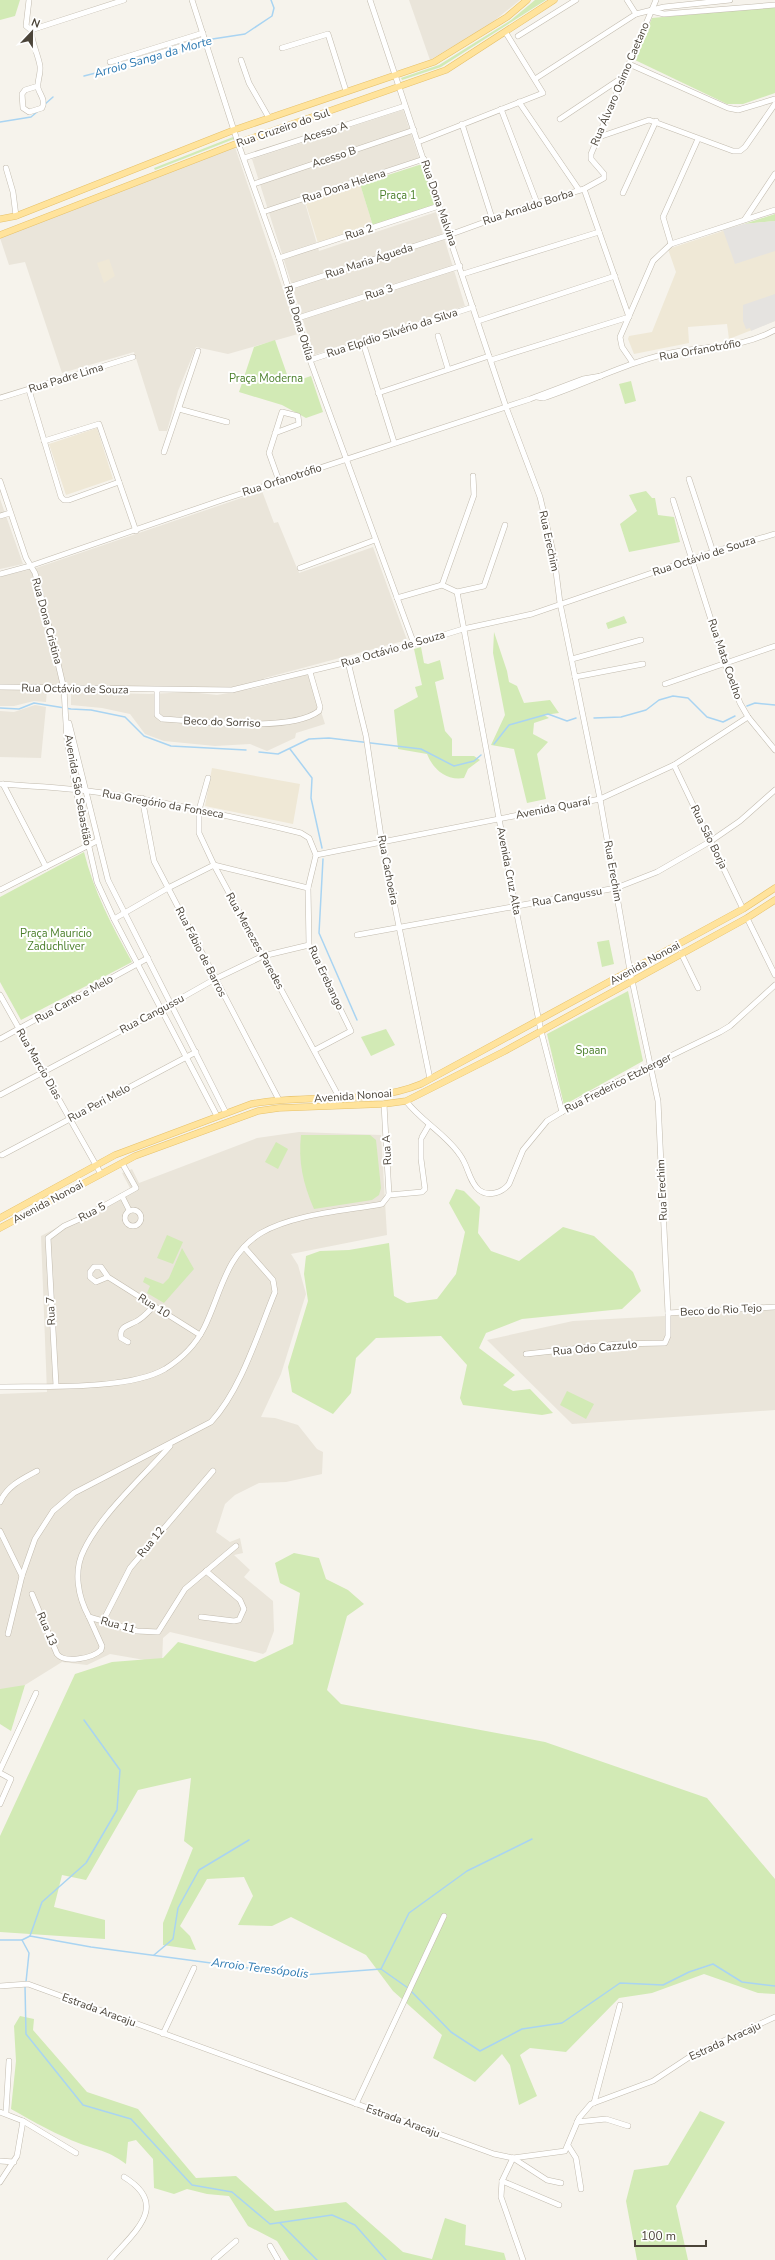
<svg xmlns="http://www.w3.org/2000/svg" width="775" height="2260" viewBox="0 0 775 2260" font-family="'Nunito Sans',sans-serif">
<rect width="100%" height="100%" fill="#f6f3ec"/>
<g fill="#eae5da">
<path d="M409,0H520L489,25L430,60Z"/>
<path d="M403,110L419,158L303,196L319,251L436,212L465,306L314,355L252,159Z"/>
<path d="M235,147L298,334L228,354L196,347L178,391L167,431H159L134,352L62,373L25,262L9,265L0,238Z"/>
<path d="M262,491L274,523L278,522L299,573L373,547L407,640L265,678L260,682L232,687L0,685V577L36,568Z"/>
<path d="M0,499L23,564L0,569Z"/>
<path d="M309,674L325,724L296,733L295,738L267,751L250,744L215,746L164,741L145,734L130,714L102,708L71,705V692L149,694L190,692L217,695L256,688Z"/>
<path d="M0,690H47L46,702L34,701L14,706H0Z"/>
<path d="M35,705L46,707L41,758L0,757V711L14,712Z"/>
<path d="M299,1132L381,1135L387,1235L291,1254L298,1265L306,1294L281,1374L261,1417L275,1418L298,1425L317,1449L323,1452L322,1474L286,1482L259,1483L235,1495L225,1504L216,1532L230,1542L240,1538L243,1553L234,1555L250,1570L244,1577L273,1601L274,1631L266,1652L263,1654L170,1632L163,1638L162,1663L110,1654L87,1665L62,1662L25,1685L0,1692V1394L47,1392L41,1236L126,1191L130,1188L122,1173L132,1169L139,1183L257,1138Z"/>
<path d="M775,1310V1410L572,1424L487,1340L573,1321Z"/>
</g>
<g fill="#efe8d6">
<path d="M360,184L373,226L318,243L305,201Z"/>
<path d="M775,221V321L729,339L727,324L688,327L689,343L634,354L628,339L629,336L652,332L676,272L668,249L744,224Z"/>
<path d="M109,259L115,276L104,283L97,263Z"/>
<path d="M97,428L113,479L66,495L49,444Z"/>
<path d="M212,768L300,784L293,824L205,806Z"/>
</g>
<g fill="#d2eab5">
<path d="M0,0H20L15,16L0,20Z"/>
<path d="M535,0H546L441,67L402,80L401,78L439,65L511,20Z"/>
<path d="M775,7V93L743,104H727L635,60L652,18Z"/>
<path d="M233,137L234,139L155,170L154,168Z"/>
<path d="M422,164L435,206L373,226L360,184Z"/>
<path d="M775,214V221L744,224Z"/>
<path d="M275,340L290,383L311,376L323,412L306,418L282,405L239,392L254,347Z"/>
<path d="M631,381L636,401L625,404L619,384Z"/>
<path d="M646,491L652,498H655L658,515L674,517L680,542L629,552L620,524L637,511L629,495Z"/>
<path d="M624,616L627,623L608,629L606,623Z"/>
<path d="M494,632L507,671L509,682L517,686L524,703L550,700L559,713L544,715L549,718L534,723L533,734L548,742L537,754L546,799L527,803L514,749L491,745L505,715L493,653Z"/>
<path d="M421,647L424,663L428,664L440,660L444,679L435,682L445,731L452,739V756H474L480,760L468,769L464,778C446,781 433,769 427,754L398,749L394,710L418,697L415,687L422,685L414,649Z"/>
<path d="M84,852C94,892 112,926 132,962L21,1020L0,982V897Z"/>
<path d="M609,940L614,964L602,967L597,942Z"/>
<path d="M628,991L643,1061L564,1105L547,1034Z"/>
<path d="M386,1029L395,1045L371,1056L361,1037Z"/>
<path d="M301,1135H370L376,1140L381,1188L379,1195L372,1200L314,1209C303,1184 298,1161 301,1135Z"/>
<path d="M276,1142L288,1149L278,1169L265,1162Z"/>
<path d="M456,1189L464,1191L480,1207L478,1233L491,1251L519,1261L563,1227L594,1236L633,1272L641,1291L622,1309L522,1319L486,1333L479,1348L515,1375L503,1385L513,1391L530,1389L553,1413L542,1415L463,1405L460,1398L467,1365L441,1336L376,1338L356,1358L351,1393L333,1414L292,1392L288,1367L308,1301L304,1274L306,1256L320,1251L349,1250L389,1243L394,1296L407,1303L437,1299L456,1274L465,1232L449,1203Z"/>
<path d="M167,1235L183,1242L173,1264L157,1258Z"/>
<path d="M182,1248L194,1269L164,1303L147,1293L150,1286L143,1282L145,1277L163,1284L169,1278Z"/>
<path d="M567,1391L594,1404L586,1419L560,1405Z"/>
<path d="M294,1553L319,1558L326,1579L348,1590L364,1604L347,1616L327,1690L341,1704L545,1742L707,1798L775,1879V1994L758,1993L704,1974L652,1993L619,1998L566,2052L530,2048L520,2055L537,2096L519,2105L510,2065L502,2054L475,2082L433,2058L442,2035L393,1991L366,1955L291,1917L272,1926L238,1925L253,1896L244,1877L207,1879L180,1926L190,1936L196,1950L163,1945V1923L193,1848L184,1841L191,1778L138,1790L86,1880L62,1875L54,1907L105,1920V1939L0,1932V1836L75,1674L112,1662L163,1658L178,1642L255,1662L293,1644L300,1593L280,1583L275,1563Z"/>
<path d="M25,1685L11,1731L0,1724V1689Z"/>
<path d="M20,2016L34,2019L33,2030L87,2092L138,2109L196,2178L236,2176L275,2211L346,2202L403,2252L432,2259L445,2218L466,2225L465,2245L504,2253L506,2260H289L277,2241L248,2226L229,2196L207,2194L187,2189L174,2194L154,2188L153,2159L136,2140L128,2142L126,2164C109,2151 100,2151 81,2144C57,2135 34,2122 11,2109L16,2061L14,2026Z"/>
<path d="M700,2111L725,2122L676,2206L688,2260H637L626,2201L634,2170L668,2165Z"/>
</g>
<g fill="#e5e3e0">
<path d="M775,221V251L735,264L723,230L744,224Z"/>
<path d="M775,294V321L751,331L750,328L746,329L743,321V305Z"/>
</g>
<g fill="none" stroke-linecap="round" stroke-linejoin="round">
<g stroke="#a9d4f2" stroke-width="1.5">
<path d="M206,40L245,34L272,16L274,8L271,0"/>
<path d="M84,76L111,69"/>
<path d="M44,105L53,97"/>
<path d="M0,122L31,117L37,112"/>
<path d="M747,706L755,703L775,705"/>
<path d="M0,708L19,709L34,703L71,709L91,710L125,717L144,736L171,746L246,750"/>
<path d="M594,718L621,717L646,710L659,700L673,696L688,698L707,717L723,722L735,716"/>
<path d="M494,744L509,725L548,714L567,721L576,718"/>
<path d="M290,749L312,778L311,798L322,848"/>
<path d="M259,752L278,754L309,739L329,738L421,749L454,766L474,761L481,755"/>
<path d="M323,859L319,933L357,1020"/>
<path d="M30,1936L42,1902L86,1863L117,1810L120,1770L84,1720"/>
<path d="M0,1940H22L30,1936L91,1947L302,1975L381,1969L408,1988"/>
<path d="M22,1940L29,1953L26,1982"/>
<path d="M154,1955L173,1939L178,1908L199,1870L249,1840"/>
<path d="M381,1969L409,1913L467,1871L532,1839"/>
<path d="M25,1986L26,2034L83,2105L131,2119L192,2185L232,2192L270,2224L332,2215L355,2225L386,2260"/>
<path d="M411,1991L451,2032L480,2051L522,2029L562,2023L620,1983L663,1985L689,1972L713,1964L742,1982L775,1986"/>
<path d="M280,2223L317,2260"/>
</g>
<defs>
<g id="minor">
<path d="M29,0L26,26L31,30"/>
<path d="M192,0L238,143L279,258L310,360L414,644"/>
<path d="M370,0L506,407L540,497L554,556L560,603L600,799L630,971L658,1101L668,1313V1336L665,1343L617,1344L526,1354"/>
<path d="M627,0L636,14"/>
<path d="M651,11L664,14L775,5"/>
<path d="M31,30C32,44 38,54 40,66C41,74 37,81 38,88C40,95 46,100 42,108L29,112L23,108L22,94L25,90L38,86"/>
<path d="M31,30L124,0"/>
<path d="M518,36L576,0"/>
<path d="M282,48L328,34L346,91"/>
<path d="M241,60L249,83L269,118"/>
<path d="M110,62L203,33"/>
<path d="M629,64L728,108L738,110L775,99"/>
<path d="M112,68L205,39"/>
<path d="M535,79L636,14L664,7L730,0"/>
<path d="M519,102L579,190"/>
<path d="M501,109L537,203"/>
<path d="M560,119L623,77"/>
<path d="M462,124L492,218"/>
<path d="M599,137L649,120L733,151H740L745,147L775,104"/>
<path d="M418,142L543,93L506,33"/>
<path d="M244,158L405,106"/>
<path d="M6,168L13,192L16,216"/>
<path d="M254,184L414,130"/>
<path d="M623,193L656,121"/>
<path d="M263,212L424,159"/>
<path d="M745,219L775,174"/>
<path d="M671,244L663,217L698,139"/>
<path d="M279,258L439,206"/>
<path d="M463,274L599,232"/>
<path d="M289,287L449,235L537,203L584,189L604,178V174L591,159V154L656,0"/>
<path d="M298,318L460,266"/>
<path d="M478,321L615,276"/>
<path d="M438,336L448,369"/>
<path d="M365,349L394,442"/>
<path d="M310,360L473,307"/>
<path d="M491,360L629,317L584,189"/>
<path d="M633,363L622,347L620,337L653,261L671,244L775,210"/>
<path d="M29,390L61,497L64,500H69L119,482"/>
<path d="M378,393L489,356"/>
<path d="M537,397L543,398C589,383 632,359 681,351C716,345 742,348 775,330"/>
<path d="M0,398L133,357"/>
<path d="M179,409L227,422"/>
<path d="M275,433L299,424L298,416L282,412L269,453L279,481"/>
<path d="M44,441L99,424L136,531"/>
<path d="M164,452L198,351"/>
<path d="M689,479L713,552"/>
<path d="M0,481L26,558L35,573L53,642L64,689L67,741L76,790L97,882L114,919L217,1116"/>
<path d="M673,500L725,664L740,703L748,717L775,750"/>
<path d="M0,516L10,513"/>
<path d="M300,568L375,540"/>
<path d="M0,574L30,566L222,500L530,399L583,379L601,376"/>
<path d="M442,585L474,495L473,476"/>
<path d="M457,592L515,905L541,1031L562,1112"/>
<path d="M397,598L442,585L457,592L484,586L505,525"/>
<path d="M572,659L641,640"/>
<path d="M348,662L366,736L382,843L430,1079"/>
<path d="M575,677L643,664"/>
<path d="M665,684L775,646"/>
<path d="M0,687L232,690L385,653L463,629L532,614L713,552L775,534"/>
<path d="M157,690V715L162,719C199,721 290,733 319,711L320,707L310,672"/>
<path d="M69,723L108,880L226,1113"/>
<path d="M674,765L743,909"/>
<path d="M208,778L199,810V833L214,865L339,1097"/>
<path d="M0,784C29,786 59,787 88,791C160,800 231,816 301,833L309,838L316,855L308,888L309,945L351,1031L315,1050"/>
<path d="M3,784L46,867"/>
<path d="M142,798L154,861L279,1100"/>
<path d="M316,855L600,799L674,765L748,717"/>
<path d="M0,890L97,841"/>
<path d="M747,918L775,975"/>
<path d="M114,919L168,888L214,865L308,888"/>
<path d="M357,935L616,888L657,872L711,841L740,821L775,790"/>
<path d="M681,953L698,988"/>
<path d="M0,995L101,1174"/>
<path d="M0,1039L148,958"/>
<path d="M0,1095L162,1009L215,979L263,956L309,945"/>
<path d="M406,1101C421,1121 446,1134 460,1155C468,1165 469,1182 479,1190C488,1197 502,1193 509,1184L523,1150L547,1121L588,1096L720,1032L730,1026L775,985"/>
<path d="M384,1104L389,1195"/>
<path d="M422,1137L429,1125"/>
<path d="M2,1155L196,1052"/>
<path d="M389,1195L422,1192L425,1189L421,1159V1140"/>
<path d="M122,1196L129,1210"/>
<circle cx="133" cy="1218" r="8"/>
<path d="M108,1277L96,1282L90,1277V1272L94,1267H101L108,1277L200,1335"/>
<path d="M668,1313L775,1307"/>
<path d="M128,1342L121,1338C119,1326 128,1326 137,1321C143,1318 149,1311 154,1306"/>
<path d="M56,1385L48,1238L64,1226L82,1218L136,1188L122,1163"/>
<path d="M0,1387C44,1386 129,1390 165,1369C181,1359 196,1344 204,1328C221,1294 225,1255 261,1233C294,1214 344,1211 382,1204L389,1195"/>
<path d="M170,1446C143,1477 101,1514 84,1550C73,1571 78,1597 89,1617L137,1631L158,1632L185,1589L236,1546"/>
<path d="M0,1502C7,1486 22,1479 37,1471"/>
<path d="M0,1531L22,1576"/>
<path d="M32,1594L57,1654C65,1664 93,1658 101,1650L102,1646L89,1617"/>
<path d="M201,1617L234,1621L239,1620L244,1609L240,1600L206,1571"/>
<path d="M103,1621L130,1568L213,1471"/>
<path d="M8,1634L22,1576L35,1539L53,1511L74,1493L211,1422C241,1390 258,1333 275,1292L273,1280L244,1247"/>
<path d="M0,1770L36,1693"/>
<path d="M0,1773L11,1779L0,1804"/>
<path d="M0,1986L28,1984L494,2154L513,2158L565,2151L579,2118L591,2104L653,2081L691,2056L775,2017"/>
<path d="M163,2034L194,1968"/>
<path d="M594,2103L620,2005"/>
<path d="M356,2104L444,1916"/>
<path d="M0,2112L23,2121L76,2153"/>
<path d="M6,2112L9,2061"/>
<path d="M577,2122L606,2119L628,2126"/>
<path d="M569,2147L576,2158L581,2189"/>
<path d="M513,2158L502,2181L501,2197L523,2260"/>
<path d="M513,2158L547,2180L561,2183"/>
<path d="M0,2161L14,2162"/>
<path d="M502,2181L559,2205"/>
<path d="M0,2182L17,2156L23,2121"/>
<path d="M270,2246L278,2260"/>
<path d="M110,2260C135,2231 170,2205 124,2177"/>
<path d="M214,2260L236,2241"/>
</g>
<g id="major">
<path d="M0,219L16,216L234,130L434,62L507,17L527,0"/>
<path d="M0,235L238,143L446,70L554,0"/>
<path d="M0,1218L115,1155L251,1104C307,1093 368,1106 421,1084L743,909L775,888"/>
<path d="M0,1228L135,1156L258,1111L279,1108L384,1104L406,1101L503,1052L747,918L775,900"/>
</g>
</defs>
<use href="#minor" stroke="#c2bbae" stroke-width="6"/>
<use href="#major" stroke="#e6c16a" stroke-width="7"/>
<use href="#minor" stroke="#fff" stroke-width="5"/>
<use href="#major" stroke="#ffe39c" stroke-width="6"/>
</g>
<g text-anchor="middle" dominant-baseline="central" stroke-width="4" stroke-linejoin="round" paint-order="stroke">
<g font-size="11" fill="#4b4439" stroke="#fff">
<text transform="translate(620 84) rotate(-67)">Rua Álvaro Osimo Caetano</text>
<text transform="translate(283 128) rotate(-19)">Rua Cruzeiro do Sul</text>
<text transform="translate(325 132) rotate(-18)">Acesso A</text>
<text transform="translate(334 157) rotate(-18)">Acesso B</text>
<text transform="translate(344 186) rotate(-18)">Rua Dona Helena</text>
<text transform="translate(439 203) rotate(71)">Rua Dona Malvina</text>
<text transform="translate(528 207) rotate(-18)">Rua Arnaldo Borba</text>
<text transform="translate(359 232) rotate(-18)">Rua 2</text>
<text transform="translate(369 261) rotate(-18)">Rua Maria Águeda</text>
<text transform="translate(379 292) rotate(-18)">Rua 3</text>
<text transform="translate(299 323) rotate(73)">Rua Dona Otília</text>
<text transform="translate(392 333) rotate(-18)">Rua Elpídio Silvério da Silva</text>
<text transform="translate(700 350) rotate(-10)">Rua Orfanotrófio</text>
<text transform="translate(66 378) rotate(-17)">Rua Padre Lima</text>
<text transform="translate(282 480) rotate(-18)">Rua Orfanotrófio</text>
<text transform="translate(549 541) rotate(78)">Rua Erechim</text>
<text transform="translate(704 556) rotate(-18)">Rua Octávio de Souza</text>
<text transform="translate(47 621) rotate(75)">Rua Dona Cristina</text>
<text transform="translate(393 649) rotate(-16)">Rua Octávio de Souza</text>
<text transform="translate(725 659) rotate(71)">Rua Mata Coelho</text>
<text transform="translate(75 689) rotate(1)">Rua Octávio de Souza</text>
<text transform="translate(222 722) rotate(2)">Beco do Sorriso</text>
<text transform="translate(78 790) rotate(80)">Avenida São Sebastião</text>
<text transform="translate(163 804) rotate(10)">Rua Gregório da Fonseca</text>
<text transform="translate(553 808) rotate(-11)">Avenida Quaraí</text>
<text transform="translate(709 837) rotate(64)">Rua São Borja</text>
<text transform="translate(388 870) rotate(79)">Rua Cachoeira</text>
<text transform="translate(509 871) rotate(79)">Avenida Cruz Alta</text>
<text transform="translate(613 871) rotate(80)">Rua Erechim</text>
<text transform="translate(567 897) rotate(-10)">Rua Cangussu</text>
<text transform="translate(255 941) rotate(61)">Rua Menezes Paredes</text>
<text transform="translate(201 952) rotate(63)">Rua Fábio de Barros</text>
<text transform="translate(645 963) rotate(-29)">Avenida Nonoai</text>
<text transform="translate(326 978) rotate(65)">Rua Erebango</text>
<text transform="translate(74 999) rotate(-29)">Rua Canto e Melo</text>
<text transform="translate(152 1014) rotate(-28)">Rua Cangussu</text>
<text transform="translate(39 1064) rotate(60)">Rua Marcio Dias</text>
<text transform="translate(618 1083) rotate(-27)">Rua Frederico Etzberger</text>
<text transform="translate(353 1096) rotate(-4)">Avenida Nonoai</text>
<text transform="translate(99 1103) rotate(-28)">Rua Peri Melo</text>
<text transform="translate(387 1150) rotate(-93)">Rua A</text>
<text transform="translate(662 1190) rotate(-93)">Rua Erechim</text>
<text transform="translate(48 1202) rotate(-28)">Avenida Nonoai</text>
<text transform="translate(92 1212) rotate(-27)">Rua 5</text>
<text transform="translate(154 1306) rotate(32)">Rua 10</text>
<text transform="translate(721 1310) rotate(-3)">Beco do Rio Tejo</text>
<text transform="translate(51 1311) rotate(-93)">Rua 7</text>
<text transform="translate(595 1348) rotate(-5)">Rua Odo Cazzulo</text>
<text transform="translate(151 1542) rotate(-51)">Rua 12</text>
<text transform="translate(118 1625) rotate(15)">Rua 11</text>
<text transform="translate(47 1629) rotate(67)">Rua 13</text>
<text transform="translate(99 2010) rotate(20)">Estrada Aracaju</text>
<text transform="translate(725 2041) rotate(-25)">Estrada Aracaju</text>
<text transform="translate(403 2121) rotate(20)">Estrada Aracaju</text>
</g>
<g font-size="11" fill="#4a7f2a" stroke="#fff">
<text x="398" y="195">Praça 1</text>
<text x="266" y="378">Praça Moderna</text>
<text x="56" y="933">Praça Mauricio<tspan x="56" dy="13">Zaduchliver</tspan></text>
<text x="591" y="1050">Spaan</text>
</g>
<g font-size="12" font-style="italic" fill="#2e7ab2" stroke="#fff">
<text transform="translate(153 57) rotate(-16)">Arroio Sanga da Morte</text>
<text transform="translate(260 1968) rotate(7)">Arroio Teresópolis</text>
</g>
</g>
<g transform="translate(32 32) rotate(22)" stroke="#ffffff" stroke-width="3" paint-order="stroke">
<path d="M0-3L7 15L0 10L-7 15Z" fill="#4b4439"/>
<text y="-6" font-size="11" font-weight="bold" text-anchor="middle" fill="#4b4439">N</text>
</g>
<path d="M635 2240v6h71v-6" fill="none" stroke="#4b4439" stroke-width="2"/>
<text x="641" y="2240" font-size="12" fill="#4b4439" stroke="#ffffff" stroke-width="3" paint-order="stroke">100 m</text>
</svg>
